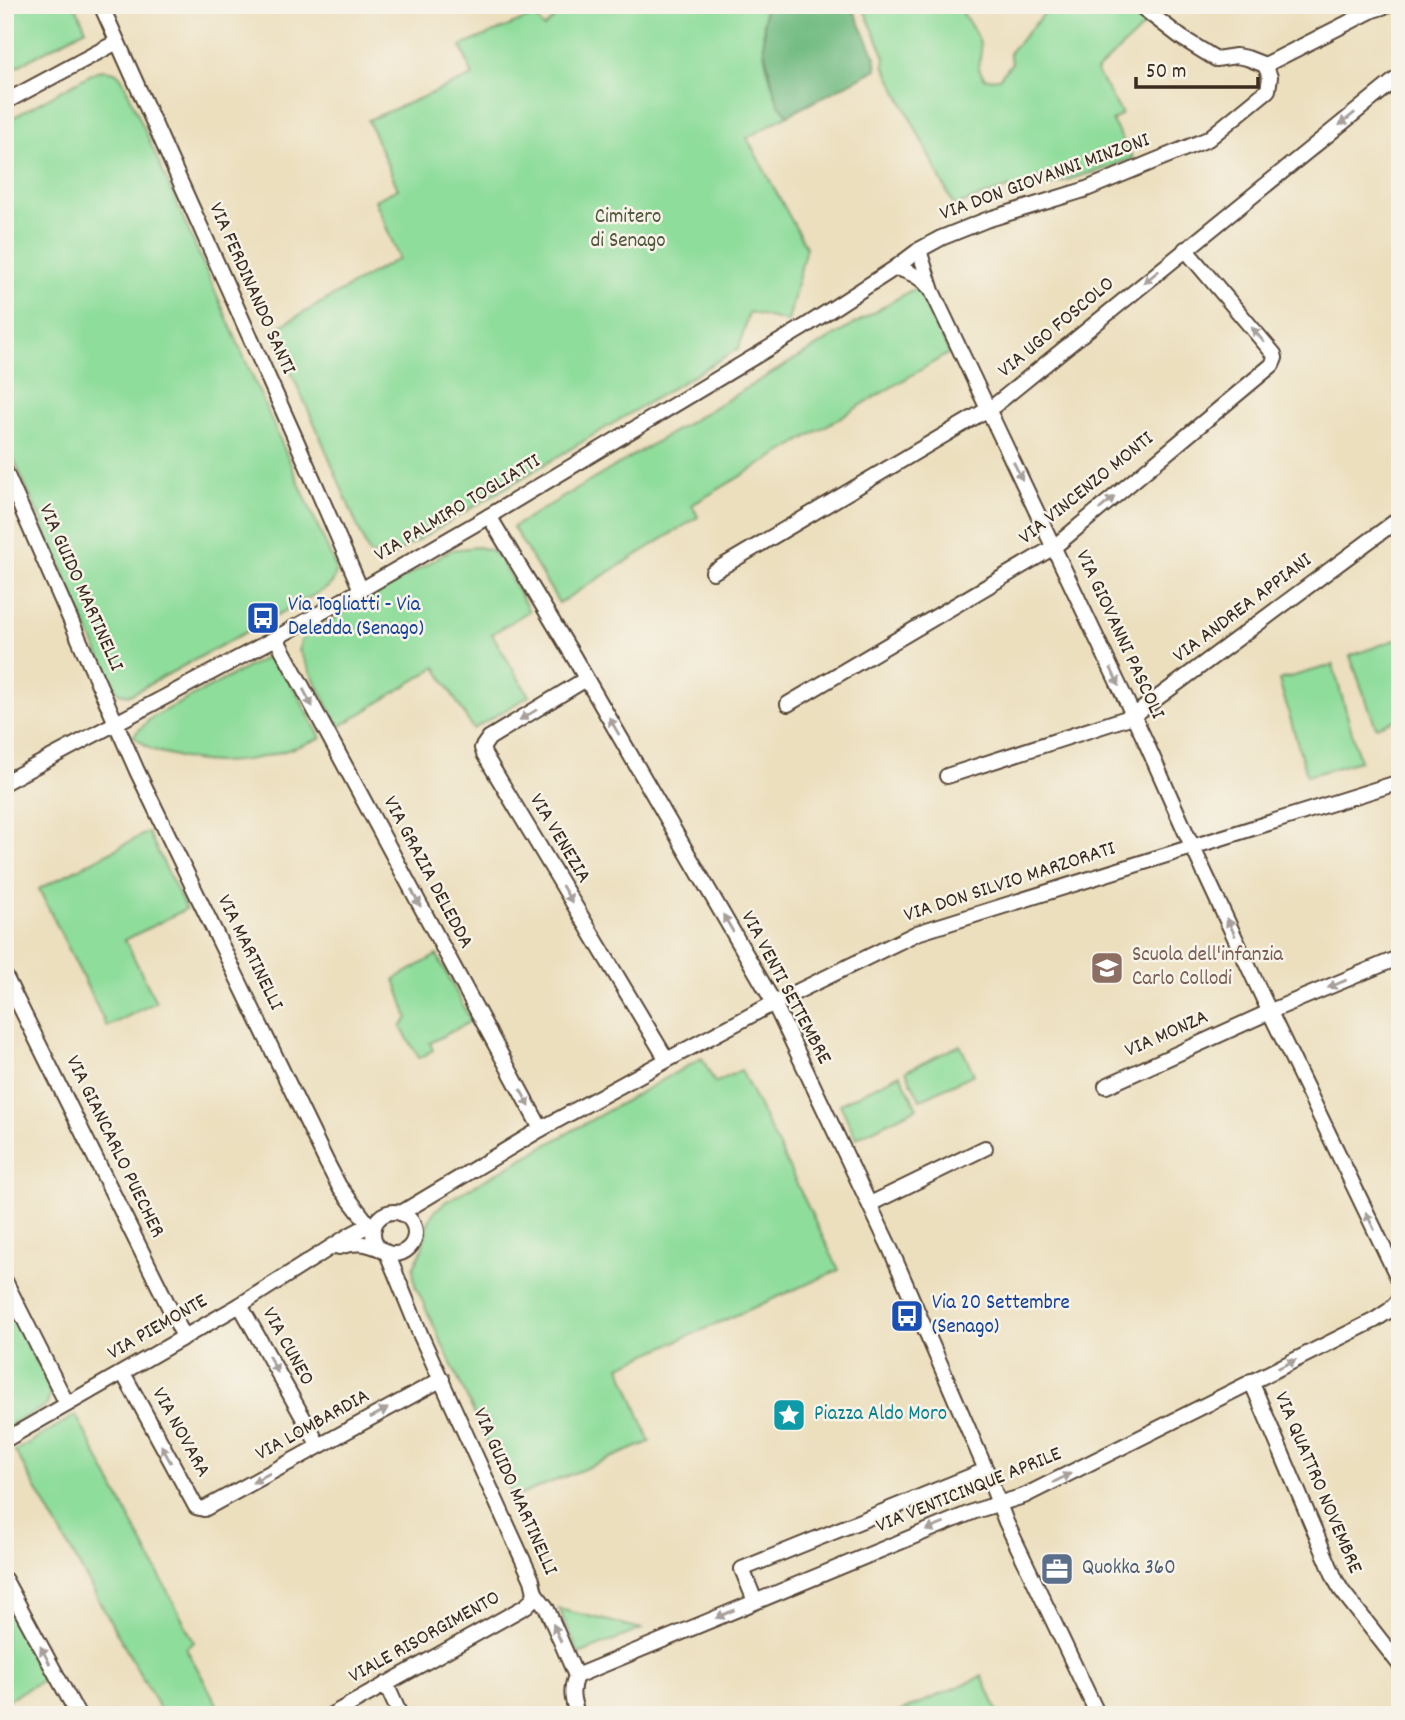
<svg xmlns="http://www.w3.org/2000/svg" width="1405" height="1720" viewBox="0 0 1405 1720" font-family="Dekko,sans-serif">
<rect width="100%" height="100%" fill="#f7f3e8"/>
<filter id="ink" filterUnits="userSpaceOnUse"><feTurbulence type="fractalNoise" baseFrequency=".0143" numOctaves="2"/><feDisplacementMap in="SourceGraphic" scale="14" xChannelSelector="R" yChannelSelector="G"/><feConvolveMatrix kernelMatrix="1 2 1 2 8 2 1 2 1" color-interpolation-filters="sRGB"/></filter>
<filter id="wash" filterUnits="userSpaceOnUse"><feTurbulence type="fractalNoise" baseFrequency=".00686" numOctaves="4" result="noise"/><feDisplacementMap in="SourceGraphic" scale="28" xChannelSelector="R" yChannelSelector="G"/><feGaussianBlur stdDeviation="1.57" result="paint"/><feColorMatrix in="noise" values="0 0 0 0 0 0 0 0 0 0 0 0 0 0 0 0 0 1.4 0 .05"/><feComposite in="paint" operator="in"/></filter>
<g filter="url(#wash)">
<rect width="100%" height="100%" fill="#ecdfbe"/>
<g fill="#8fdd9b" stroke="#65845c" stroke-width="2">
<path d="M5,5H75L86,29L5,73Z"/>
<path d="M568,5H764C765,20 762,35 764,49C766,70 775,99 788,115L747,138L806,247L788,322L749,312L739,348L388,558L369,554L317,429L272,331L399,258L375,200L398,189L368,120L473,76L461,46L535,15L544,28Z"/>
<path d="M862,5H969L963,13C968,23 977,33 980,43C985,59 971,64 986,79L999,78L1012,63L1009,53L1043,15L1049,5H1131L1151,20L1096,71L1122,114L1112,121L1133,158L1107,168L1013,196L1010,187L954,206L884,65L885,57Z"/>
<path d="M105,70L115,72L122,78L336,568C336,577 334,582 327,588L130,695L119,693L114,689L5,439V122L97,71Z"/>
<path d="M916,289L921,295L949,353L692,505L698,517L559,603L513,527L910,291Z"/>
<path d="M477,547L490,550L500,559L529,611L492,634L529,696L473,729L436,667L339,727L299,650L301,641L306,634L374,596L451,550Z"/>
<path d="M1400,638V718L1376,727L1350,656Z"/>
<path d="M267,657L274,658L280,662L321,738C273,757 224,771 172,755C165,753 157,752 151,749C145,745 139,740 133,736L151,718Z"/>
<path d="M1333,665L1360,761L1307,776L1279,680Z"/>
<path d="M148,832L186,909L125,940L156,1002L107,1027L39,889Z"/>
<path d="M437,955L471,1021L430,1043L433,1050L419,1058L401,1027L408,1018L395,979Z"/>
<path d="M960,1045L974,1074L920,1100L906,1071Z"/>
<path d="M702,1058L715,1083L741,1070L839,1270L620,1366L650,1442L513,1498L415,1285L413,1268L422,1250L427,1225L433,1213L445,1202Z"/>
<path d="M900,1074L917,1108L856,1138L840,1104Z"/>
<path d="M5,1299L49,1384V1398L47,1405L5,1428Z"/>
<path d="M76,1415L194,1642L186,1648L223,1715H163L15,1451Z"/>
<path d="M5,1596L48,1677L5,1701Z"/>
<path d="M559,1609L642,1629L579,1654Z"/>
<path d="M982,1676L999,1715H893Z"/>
</g>
<path fill="#73bc83" stroke="#577350" stroke-width="2" d="M764,5H851L875,56L877,69L788,115L779,104L774,91L764,49Z"/>
</g>
<g filter="url(#ink)">
<g fill="none" stroke-linecap="round" stroke-linejoin="round">
<defs>
<g id="street">
<path d="M101,5L293,433L361,590"/>
<path d="M1139,5L1182,38L1216,59L1236,56L1247,58L1265,65"/>
<path d="M1265,65L1373,10L1389,5"/>
<path d="M5,102L117,42"/>
<path d="M919,250L932,291L1144,738L1187,835L1265,1002L1400,1282"/>
<path d="M895,268C909,271 920,276 929,287"/>
<path d="M5,471L137,771L327,1163L339,1186L369,1225"/>
<path d="M489,516L572,654L774,1003L890,1248L986,1470L1006,1522L1098,1715"/>
<path d="M713,572L995,405L1400,76"/>
<path d="M276,638L541,1129"/>
<path d="M586,679L489,738L482,748L484,754L667,1060"/>
<path d="M788,704L1054,547L1272,365L1275,358L1274,354L1185,249"/>
<path d="M947,776L1133,716L1400,518"/>
<path d="M5,782L276,638L361,590L489,516L804,327L895,268L919,250L941,238L986,220L1084,190L1208,139L1268,90L1270,77L1265,65"/>
<path d="M5,976L184,1337"/>
<path d="M1106,1086L1278,1008L1400,957"/>
<path d="M870,1204L985,1148"/>
<circle cx="394" cy="1233" r="21"/>
<path d="M401,1213L541,1129L667,1060L774,1003L917,933L1400,782"/>
<path d="M339,1247C357,1241 366,1243 383,1250"/>
<path d="M387,1253L421,1336L532,1580L535,1593L546,1607L576,1676C570,1690 572,1701 578,1715"/>
<path d="M5,1281L67,1404"/>
<path d="M240,1305L319,1446"/>
<path d="M123,1373L196,1507L204,1509L442,1379"/>
<path d="M1251,1381L1336,1581L1342,1591L1400,1665"/>
<path d="M5,1440L240,1305L350,1235L369,1225L374,1228"/>
<path d="M5,1580L78,1715"/>
<path d="M755,1601L742,1569L986,1470"/>
<path d="M576,1676L975,1511L1024,1496L1375,1320L1390,1310L1400,1299"/>
<path d="M386,1684L400,1715"/>
<path d="M331,1715L526,1606L532,1600L535,1593"/>
</g>
</defs>
<use href="#street" stroke="#564536" stroke-width="18"/>
<use href="#street" stroke="#fff" stroke-width="14"/>
</g>
<defs><path id="oneway-solid" d="M-6-.8H1V-3.2L6.5 0L1 3.2V.8H-6Z" transform="scale(1.75)"/></defs>
<g fill="#a79f9a">
<use href="#oneway-solid" transform="translate(1347 119) rotate(141)"/>
<use href="#oneway-solid" transform="translate(1151 277) rotate(141)"/>
<use href="#oneway-solid" transform="translate(1258 335) rotate(-130)"/>
<use href="#oneway-solid" transform="translate(1018 471) rotate(64)"/>
<use href="#oneway-solid" transform="translate(1107 503) rotate(-40)"/>
<use href="#oneway-solid" transform="translate(1115 677) rotate(65)"/>
<use href="#oneway-solid" transform="translate(308 698) rotate(62)"/>
<use href="#oneway-solid" transform="translate(528 715) rotate(149)"/>
<use href="#oneway-solid" transform="translate(614 726) rotate(-120)"/>
<use href="#oneway-solid" transform="translate(567 894) rotate(59)"/>
<use href="#oneway-solid" transform="translate(416 898) rotate(62)"/>
<use href="#oneway-solid" transform="translate(728 923) rotate(-120)"/>
<use href="#oneway-solid" transform="translate(1231 927) rotate(-115)"/>
<use href="#oneway-solid" transform="translate(1337 984) rotate(157)"/>
<use href="#oneway-solid" transform="translate(525 1098) rotate(62)"/>
<use href="#oneway-solid" transform="translate(1370 1221) rotate(-116)"/>
<use href="#oneway-solid" transform="translate(273 1364) rotate(61)"/>
<use href="#oneway-solid" transform="translate(1287 1364) rotate(-26)"/>
<use href="#oneway-solid" transform="translate(379 1413) rotate(-29)"/>
<use href="#oneway-solid" transform="translate(166 1454) rotate(-119)"/>
<use href="#oneway-solid" transform="translate(261 1478) rotate(151)"/>
<use href="#oneway-solid" transform="translate(1062 1478) rotate(-27)"/>
<use href="#oneway-solid" transform="translate(935 1527) rotate(158)"/>
<use href="#oneway-solid" transform="translate(725 1614) rotate(156)"/>
<use href="#oneway-solid" transform="translate(557 1633) rotate(-114)"/>
<use href="#oneway-solid" transform="translate(45 1655) rotate(-118)"/>
</g>
</g>
<defs>
<symbol id="bus-square" viewBox="-11 -11 22 22"><rect x="-9" y="-9" width="18" height="18" rx="4" fill="#1a4fb4" stroke="#f7f3e8"/><path d="M-5-6H5V4H4V6H2V4H-2V6H-4V4H-5ZM-3.5-4V0h7V-4ZM-3.5 1.2v1.5H-2V1.2ZM2 1.2v1.5H3.5V1.2Z" fill="#fff"/></symbol>
<symbol id="school-square" viewBox="-11 -11 22 22"><rect x="-9" y="-9" width="18" height="18" rx="4" fill="#8d6e63" stroke="#f7f3e8"/><path d="M0-5L7-2L0 1L-7-2ZM-4 1L0 2.5L4 1V4Q0 6-4 4Z" fill="#fff"/></symbol>
<symbol id="sight-square" viewBox="-11 -11 22 22"><rect x="-9" y="-9" width="18" height="18" rx="4" fill="#0f9aa8" stroke="#f7f3e8"/><path d="M0-6L1.8-2.2L6-1.7L2.9 1.2L3.7 5.4L0 3.3L-3.7 5.4L-2.9 1.2L-6-1.7L-1.8-2.2Z" fill="#fff"/></symbol>
<symbol id="office-square" viewBox="-11 -11 22 22"><rect x="-9" y="-9" width="18" height="18" rx="4" fill="#5c6f8a" stroke="#f7f3e8"/><path d="M-6-3h4V-5.5h4V-3h4V5H-6ZM-1-4.5V-3h2v-1.5ZM-6 0V1H6V0Z" fill="#fff"/></symbol>
</defs>
<g fill-rule="evenodd">
<use href="#bus-square" x="244" y="599" width="38" height="38"/>
<use href="#school-square" x="1088" y="949" width="38" height="38"/>
<use href="#bus-square" x="888" y="1297" width="38" height="38"/>
<use href="#sight-square" x="770" y="1396" width="38" height="38"/>
<use href="#office-square" x="1038" y="1550" width="38" height="38"/>
</g>
<g text-anchor="middle" dominant-baseline="central" stroke-width="5" stroke-linejoin="round" paint-order="stroke">
<g font-size="21" fill="#3b2a1e" stroke="#f7f3e8">
<text transform="translate(1045 178) rotate(-20)">VIA DON GIOVANNI MINZONI</text>
<text transform="translate(251 289) rotate(66)">VIA FERDINANDO SANTI</text>
<text transform="translate(1057 328) rotate(-40)">VIA UGO FOSCOLO</text>
<text transform="translate(1087 489) rotate(-39)">VIA VINCENZO MONTI</text>
<text transform="translate(458 509) rotate(-31)">VIA PALMIRO TOGLIATTI</text>
<text transform="translate(80 588) rotate(66)">VIA GUIDO MARTINELLI</text>
<text transform="translate(1243 609) rotate(-37)">VIA ANDREA APPIANI</text>
<text transform="translate(1119 635) rotate(65)">VIA GIOVANNI PASCOLI</text>
<text transform="translate(559 839) rotate(59)">VIA VENEZIA</text>
<text transform="translate(427 873) rotate(62)">VIA GRAZIA DELEDDA</text>
<text transform="translate(1010 883) rotate(-18)">VIA DON SILVIO MARZORATI</text>
<text transform="translate(249 953) rotate(64)">VIA MARTINELLI</text>
<text transform="translate(785 988) rotate(62)">VIA VENTI SETTEMBRE</text>
<text transform="translate(1167 1035) rotate(-24)">VIA MONZA</text>
<text transform="translate(114 1147) rotate(64)">VIA GIANCARLO PUECHER</text>
<text transform="translate(158 1328) rotate(-30)">VIA PIEMONTE</text>
<text transform="translate(287 1347) rotate(61)">VIA CUNEO</text>
<text transform="translate(313 1426) rotate(-29)">VIA LOMBARDIA</text>
<text transform="translate(180 1433) rotate(61)">VIA NOVARA</text>
<text transform="translate(1317 1483) rotate(67)">VIA QUATTRO NOVEMBRE</text>
<text transform="translate(969 1491) rotate(-22)">VIA VENTICINQUE APRILE</text>
<text transform="translate(514 1492) rotate(66)">VIA GUIDO MARTINELLI</text>
<text transform="translate(425 1638) rotate(-29)">VIALE RISORGIMENTO</text>
</g>
<g font-size="21" fill="#50573d" stroke="#f7f3e8">
<text x="628" y="218">Cimitero<tspan x="628" dy="24">di Senago</tspan></text>
</g>
<g font-size="21" fill="#164399" stroke="#f7f3e8" text-anchor="start">
<text x="288" y="606">Via Togliatti - Via<tspan x="288" dy="24">Deledda (Senago)</tspan></text>
<text x="932" y="1304">Via 20 Settembre<tspan x="932" dy="24">(Senago)</tspan></text>
</g>
<g font-size="21" fill="#785e54" stroke="#f7f3e8" text-anchor="start">
<text x="1132" y="956">Scuola dell'infanzia<tspan x="1132" dy="24">Carlo Collodi</tspan></text>
</g>
<g font-size="21" fill="#0d838f" stroke="#f7f3e8" text-anchor="start">
<text x="814" y="1415">Piazza Aldo Moro</text>
</g>
<g font-size="21" fill="#4e5e75" stroke="#f7f3e8" text-anchor="start">
<text x="1082" y="1569">Quokka 360</text>
</g>
</g>
<rect width="1405" height="1720" fill="none" stroke="#f7f3e8" stroke-width="28"/>
<path d="M1136 77v10h122v-10" fill="none" stroke="#3b2a1e" stroke-width="3.5"/>
<text x="1146" y="77" font-size="21" fill="#3b2a1e" stroke="#f7f3e8" stroke-width="5" paint-order="stroke">50 m</text>
</svg>
